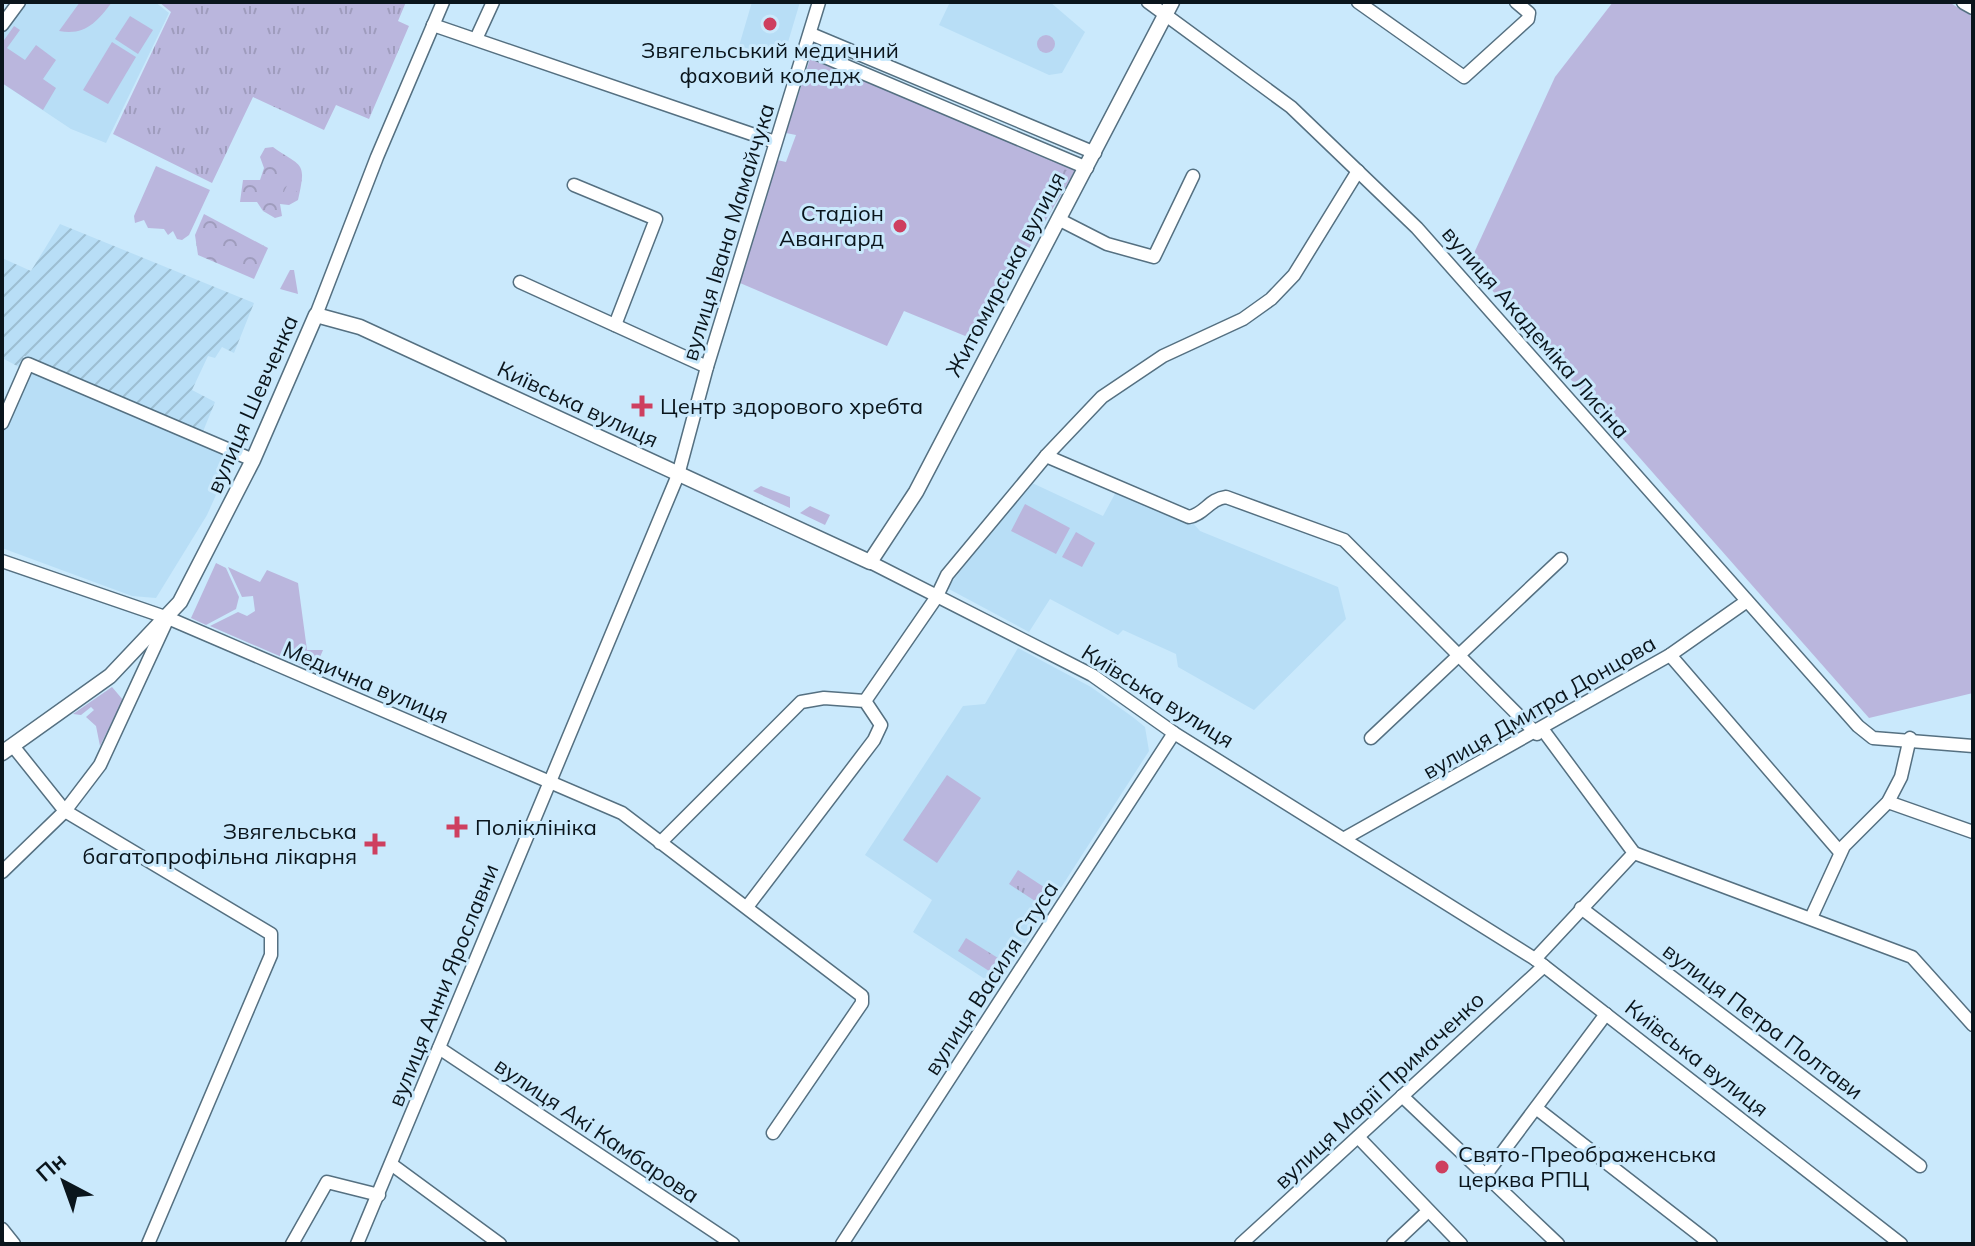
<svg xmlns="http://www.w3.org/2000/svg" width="1975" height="1246" viewBox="0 0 1975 1246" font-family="Mulish,sans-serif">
<defs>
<pattern id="industrial-furrows" width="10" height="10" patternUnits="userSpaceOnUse" patternTransform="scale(2)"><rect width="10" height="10" fill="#b8def6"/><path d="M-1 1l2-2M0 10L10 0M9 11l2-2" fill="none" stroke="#9dbed2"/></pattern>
<pattern id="forest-crowns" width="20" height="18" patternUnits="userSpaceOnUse" patternTransform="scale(2)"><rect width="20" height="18" fill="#bab6dd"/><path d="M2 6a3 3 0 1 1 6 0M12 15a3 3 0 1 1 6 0" fill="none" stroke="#9f9cbd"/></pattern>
<pattern id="park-tufts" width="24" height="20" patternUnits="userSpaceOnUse" patternTransform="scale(2)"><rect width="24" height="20" fill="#bab6dd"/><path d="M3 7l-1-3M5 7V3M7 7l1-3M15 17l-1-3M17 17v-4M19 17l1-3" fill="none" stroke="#9f9cbd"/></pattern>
</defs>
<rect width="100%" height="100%" fill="#cae9fc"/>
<g fill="#b8def6">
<path d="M19,2H155L169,13L106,143L71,129L2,83V25Z"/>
<path d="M752,2H800L783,59L739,46Z"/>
<path d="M950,2H1050L1085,32L1062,73L1049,75L939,25Z"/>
<path d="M30,369L233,457L207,515L156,598L132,596L2,548V430Z"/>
<path d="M1030,482L1103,516L1117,490L1191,521L1200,531L1338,587L1346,619L1254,710L1178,667L1176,654L1123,630L1118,635L1050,599L1029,632L947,588Z"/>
<path d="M1018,648L1091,687L1134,718L1145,727L1149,751L997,987L913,932L932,900L865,855L963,706L985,704Z"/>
</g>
<path fill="url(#industrial-furrows)" d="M60,224L254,303L234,353L222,347L215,358L208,356L192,390L215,402L202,434L24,356L19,367L2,358V258L31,271Z"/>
<g fill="#bab6dd">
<path d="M80,2H112C97,22 85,36 59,31Z"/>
<path d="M1613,2H1949L1973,17V693L1869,718L1469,264L1555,77Z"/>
<path d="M130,16L153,30L138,54L115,39Z"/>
<path d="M14,26L20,30L7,48L25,60L36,45L56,60L43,79L56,88L43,110L2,83V43Z"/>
<path d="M112,42L136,57L108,104L83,90Z"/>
<path d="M810,59L1076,169L975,340L904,311L887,346L740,283L777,160L786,162L796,135L786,133Z"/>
<path d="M156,166L210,190L189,235L182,240L177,239L173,231L168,235L164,229L148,228L144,220L135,223L134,216Z"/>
<path d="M290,270H294L298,294L280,289Z"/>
<path d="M761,486L790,497V508L753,491Z"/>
<path d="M1025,504L1070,528L1056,554L1011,531Z"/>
<path d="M810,506L830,515L825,525L800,513Z"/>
<path d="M1076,532L1095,543L1082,567L1062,557Z"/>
<path d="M216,563L226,568L239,597L236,609L206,625L191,618Z"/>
<path d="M228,567L260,582L267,570L298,583L307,650H323L314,671L210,626L238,612L247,616L255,611L253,596L242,597Z"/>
<path d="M112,687L123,700L100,746L96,726L86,717L94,710L91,707L81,715L73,714Z"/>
<path d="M947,775L981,798L937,863L903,840Z"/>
</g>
<g fill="url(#forest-crowns)">
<path d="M273,147C302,168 307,160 298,200L289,205L280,204L282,216L275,218L263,211L257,202H240L243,180H260L264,168L260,157L265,148Z"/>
<path d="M1040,159L1071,172L1046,214H1042L1055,184Z"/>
<path d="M204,214L268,248L254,279L198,255L195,235Z"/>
</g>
<g fill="url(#park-tufts)">
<path d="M159,2H406L398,21L409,26L369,119L336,105L324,130L253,97L212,183L113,134L171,12Z"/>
<circle cx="1046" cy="44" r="9"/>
<path d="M292,175L302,180L291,203L281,198Z"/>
<path d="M1018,870L1047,889L1038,903L1009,884Z"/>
<path d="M966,938L998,958L989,971L958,951Z"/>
</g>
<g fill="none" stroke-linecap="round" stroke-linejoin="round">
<defs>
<g id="minor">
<path d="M1148,2L1291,107L1417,228L1858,726L1873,738L1973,746"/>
<path d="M1358,2L1464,77L1528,19L1529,13L1516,2"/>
<path d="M2,25L19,2"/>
<path d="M433,25L775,142"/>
<path d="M811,34L1095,153"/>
<path d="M476,39L493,2"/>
<path d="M806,49L1087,168"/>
<path d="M574,185L656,219L615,325"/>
<path d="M1058,219L1107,244L1154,257L1193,176"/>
<path d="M520,282L707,367"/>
<path d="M316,315L377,157L443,2"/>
<path d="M2,423L28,364L253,460"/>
<path d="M1046,456L1189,517C1205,514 1209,499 1226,497L1344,540L1537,734"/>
<path d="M2,561L168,618L622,813L862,996V1003L773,1133"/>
<path d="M870,562L1092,675L1174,733L1535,959L1901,1244"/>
<path d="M1670,655L1840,852"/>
<path d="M865,701L936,598L947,575L1046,456L1102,397L1163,356L1243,319L1271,299L1294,275L1358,171"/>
<path d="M1371,738L1561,559"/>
<path d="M13,746L65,811L271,934V955L148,1244"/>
<path d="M1888,802L1973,832"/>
<path d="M1345,838L1670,655L1747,601"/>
<path d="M660,843L801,702L824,698L865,701L881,725L874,740L747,907"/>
<path d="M1634,853L1912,957L1973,1025"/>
<path d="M2,872L65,811L100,765L168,618"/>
<path d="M1581,908L1920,1166"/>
<path d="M1811,918L1844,846L1888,802L1901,777L1910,738"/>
<path d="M1535,959L1634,853L1543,730"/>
<path d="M439,1048L733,1244"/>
<path d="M1402,1096L1558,1244"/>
<path d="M1536,1108L1711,1244"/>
<path d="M1358,1137L1461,1244"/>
<path d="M391,1164L500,1244"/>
<path d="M1487,1173L1606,1014"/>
<path d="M2,1229L14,1244"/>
<path d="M292,1244L327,1182L379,1195"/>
<path d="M357,1244L678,475L707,367L819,2"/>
<path d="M842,1244L1174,733"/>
<path d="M1241,1244L1544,966"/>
<path d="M1393,1244L1427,1212"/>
</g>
<g id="major">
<path d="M1964,2L1973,7"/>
<path d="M2,753L110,676L180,602L253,460L316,315L360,327L870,562L916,492L1172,2"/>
</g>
</defs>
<use href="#minor" stroke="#557081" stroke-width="15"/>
<use href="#major" stroke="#557081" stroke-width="17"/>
<use href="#minor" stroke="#fff" stroke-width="12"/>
<use href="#major" stroke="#fff" stroke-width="14"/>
</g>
<g fill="#ce3f5f" stroke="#cae9fc" stroke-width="3">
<circle cx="770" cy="24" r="8"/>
<circle cx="900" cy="226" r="8"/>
<path d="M638 394h8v8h8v8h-8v8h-8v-8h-8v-8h8z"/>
<path d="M453 815h8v8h8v8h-8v8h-8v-8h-8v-8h8z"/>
<path d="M371 832h8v8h8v8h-8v8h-8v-8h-8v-8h8z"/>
<circle cx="1442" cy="1167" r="8"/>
</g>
<g text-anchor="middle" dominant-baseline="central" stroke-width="6" stroke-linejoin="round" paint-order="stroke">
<g font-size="22" fill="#0a151c" stroke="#cae9fc" text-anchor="start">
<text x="770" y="50" text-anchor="middle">Звягельський медичний<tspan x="770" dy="25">фаховий коледж</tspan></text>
<text x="884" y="213" text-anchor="end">Стадіон<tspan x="884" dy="25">Авангард</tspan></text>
<text x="660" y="406">Центр здорового хребта</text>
<text x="475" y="827">Поліклініка</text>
<text x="357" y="831" text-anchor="end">Звягельська<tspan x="357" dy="25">багатопрофільна лікарня</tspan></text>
<text x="1458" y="1154">Свято-Преображенська<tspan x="1458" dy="25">церква РПЦ</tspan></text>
</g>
<g font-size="22" fill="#0a151c" stroke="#cae9fc">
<text transform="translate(728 232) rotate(-73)">вулиця Івана Мамайчука</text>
<text transform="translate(1005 274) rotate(-62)">Житомирська вулиця</text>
<text transform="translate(1536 332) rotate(49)">вулиця Академіка Лисіна</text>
<text transform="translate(252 404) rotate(-66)">вулиця Шевченка</text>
<text transform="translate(578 404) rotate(25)">Київська вулиця</text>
<text transform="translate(366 682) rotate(23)">Медична вулиця</text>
<text transform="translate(1158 696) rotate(32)">Київська вулиця</text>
<text transform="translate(1539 707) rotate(-30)">вулиця Дмитра Донцова</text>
<text transform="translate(991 978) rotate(-57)">вулиця Василя Стуса</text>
<text transform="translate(443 985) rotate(-68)">вулиця Анни Ярославни</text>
<text transform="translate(1763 1021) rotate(37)">вулиця Петра Полтави</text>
<text transform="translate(1697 1058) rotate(38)">Київська вулиця</text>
<text transform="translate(1379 1090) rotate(-43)">вулиця Марії Примаченко</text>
<text transform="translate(597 1130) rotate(34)">вулиця Акі Камбарова</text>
</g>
</g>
<rect width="1975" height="1246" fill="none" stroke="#0a151c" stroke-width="8"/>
<g transform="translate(64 1182) rotate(319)" stroke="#cae9fc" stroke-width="6" paint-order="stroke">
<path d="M0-6L14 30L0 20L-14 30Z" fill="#0a151c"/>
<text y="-12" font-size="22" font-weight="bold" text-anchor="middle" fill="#0a151c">Пн</text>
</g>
</svg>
